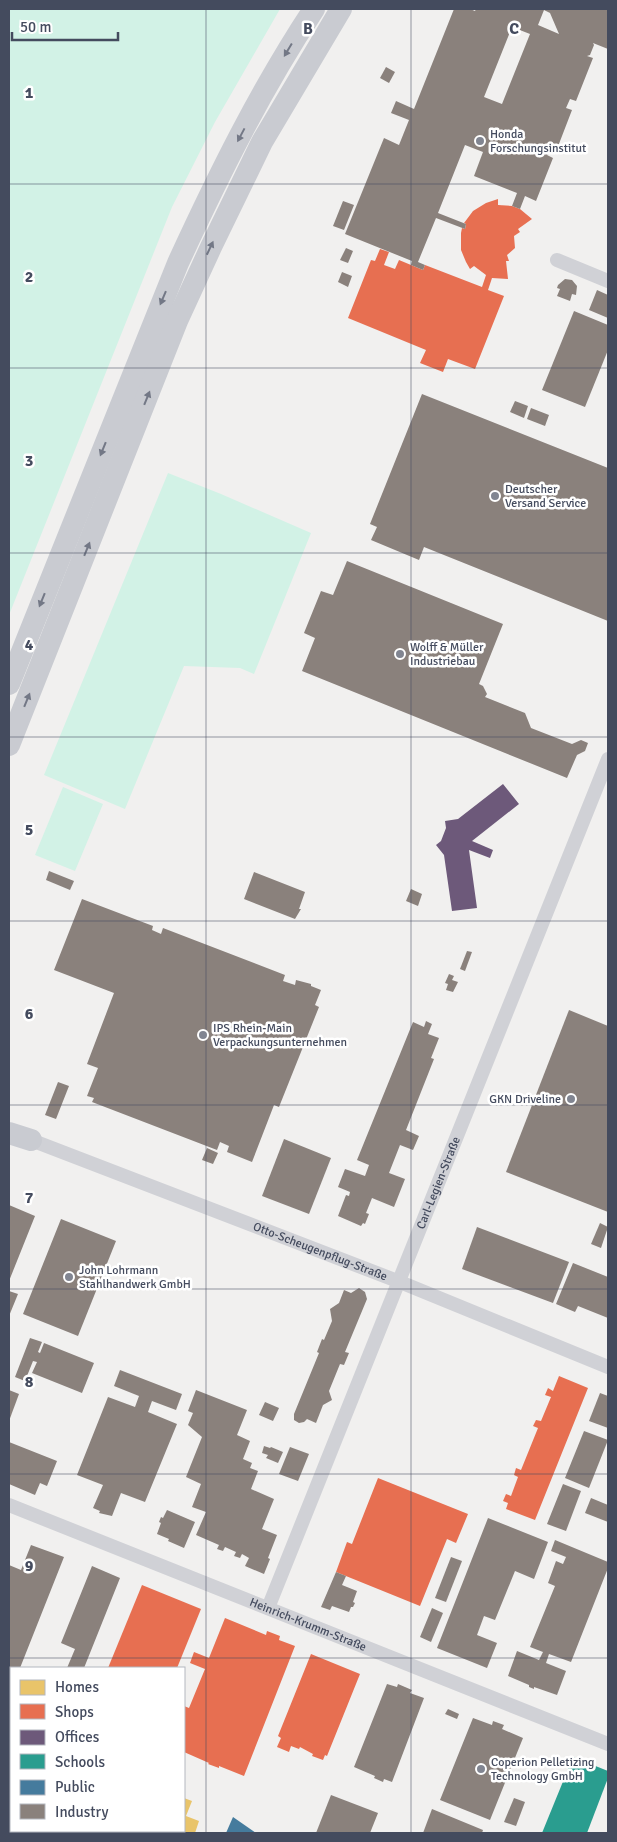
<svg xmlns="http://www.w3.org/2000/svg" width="617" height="1842" viewBox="0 0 617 1842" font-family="Signika,sans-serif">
<rect width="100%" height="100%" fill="#f1f0ef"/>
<g fill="#d2f2e6">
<path d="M9,9H280L215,122L172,207L9,615Z"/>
<path d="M168,473L221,494L311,533L254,674L240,668L184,666L125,809L44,775Z"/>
<path d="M63,787L103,804L75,871L35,855Z"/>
</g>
<g fill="#e9c46a">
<path d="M9,1730L11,1731V1764L9,1763Z"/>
<path d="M184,1798L192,1801L186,1816L199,1821L195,1833H184L178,1831H184Z"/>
</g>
<g fill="#e76f51">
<path d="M498,199V205L512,206L520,209L532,219L518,229L520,232L514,236L515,248L507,255L509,261H506L508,279L492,278L488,290L504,296L475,369L448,359L443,372L420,363L426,350L348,318L371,260L375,261L380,249L389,252L384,265L395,269L399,260L423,270L425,265L482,287L486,275L474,266L470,269L466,262L461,250V233L462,228L465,229L466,224L464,223L473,211L486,203Z"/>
<path d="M559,1376L588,1388L535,1520L506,1509L508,1503L503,1501L506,1494L511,1496L518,1477L514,1475L516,1468L521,1470L538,1428L533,1426L536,1420L541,1421L551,1397L545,1395L548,1388L553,1391Z"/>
<path d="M378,1478L468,1514L456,1543L447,1539L420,1606L336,1572L347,1542L352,1544Z"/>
<path d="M142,1585L201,1609L177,1668H108Z"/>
<path d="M225,1618L266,1635L267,1631L280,1636L279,1640L295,1646L244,1776L219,1766V1768L208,1764L209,1763L184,1752L185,1718L184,1717V1706L189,1708L205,1669L190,1663L194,1652L209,1658Z"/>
<path d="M311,1654L360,1674L327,1756L325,1755L323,1760L312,1756L313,1754L300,1747L299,1749L291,1746L289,1752L277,1747L281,1738L278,1736Z"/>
</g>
<path fill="#6d597a" d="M503,784L519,804L472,841L493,850L490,858L469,850L477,908L452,911L444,855L436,845L441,841L446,828L445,821L458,819Z"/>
<path fill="#2a9d8f" d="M573,1757L608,1771V1778L587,1833H542Z"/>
<path fill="#457b9d" d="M233,1817L256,1833H226Z"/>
<g fill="#8a817c" fill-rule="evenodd">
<path d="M454,9H470L475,11L476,9H608V49L593,43L594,45L590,55L587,56L593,58L576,101L570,99L566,108L572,110L557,149L551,146L547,155L553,158L536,201L525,196L520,209L512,206L517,193L474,176L483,152L465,145L438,213L466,224L465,229L436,218L418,262L425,265L423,270L411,265L412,261L345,234L384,138L399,145L409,120L391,113L396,101L414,109ZM544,10L550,13L559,34L538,25ZM512,27L530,34L502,104L484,97Z"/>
<path d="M386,67L395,72L389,83L380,78Z"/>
<path d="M343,201L354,205L344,230L333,226Z"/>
<path d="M346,248L353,251L348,263L340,260Z"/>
<path d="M342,272L352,276L348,287L338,282Z"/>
<path d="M565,279L572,280L577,286L576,295L572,294L570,301L557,296L560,289L557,288L558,285Z"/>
<path d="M597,290L608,295V318L589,310Z"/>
<path d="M574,311L608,325V350L585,407L542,390Z"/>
<path d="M422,394L608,468V621L424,547L419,560L371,540L377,527L370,524Z"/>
<path d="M515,401L528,406L524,418L510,412Z"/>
<path d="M531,408L549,415L545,426L527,419Z"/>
<path d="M347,561L503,624L479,684L483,686L487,694L485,697L525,713L531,728L572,744L581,740L588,743L585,751L577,755L567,778L302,671L315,638L304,633L321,591L333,595Z"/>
<path d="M49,871L74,881L70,890L46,880Z"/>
<path d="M254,872L305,892L299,909H301L295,919L244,899Z"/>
<path d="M411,889L422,894L418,906L406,901Z"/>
<path d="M82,899L153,926L152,930L161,934L163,928L285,975L283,981L295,985L296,980L311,984V986L321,990L315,1005L319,1007L279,1107L274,1105L252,1162L227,1152L229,1146L220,1142L217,1150L92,1102L94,1098L87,1096L98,1068L87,1064L114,993L54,970Z"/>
<path d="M467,951L472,952L465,971L460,969Z"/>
<path d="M449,974L454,976L452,980L458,982L453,992L446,990L448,984L445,983Z"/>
<path d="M569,1010L608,1026V1212L506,1172Z"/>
<path d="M426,1021L432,1024L428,1034L439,1038L431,1058L434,1059L406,1130L419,1136L413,1150L400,1145L389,1173L405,1179L394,1207L372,1198L366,1213L369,1214L365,1224L363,1223L361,1226L338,1216L346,1195L349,1196L350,1192L338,1187L345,1169L365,1176L369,1165L357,1160L413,1022L424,1027Z"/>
<path d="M58,1082L69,1086L56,1119L45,1115Z"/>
<path d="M284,1139L331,1158L309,1214L262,1196Z"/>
<path d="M207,1148L218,1153L213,1164L202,1160Z"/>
<path d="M9,1205L35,1216L9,1281Z"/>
<path d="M61,1219L116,1241L78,1336L23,1314Z"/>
<path d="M600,1223L608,1227L601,1248L591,1244Z"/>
<path d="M477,1227L569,1262L553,1303L462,1269Z"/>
<path d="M573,1263L608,1277V1318L578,1306L575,1312L556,1304Z"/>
<path d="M359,1288L365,1292L367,1299L345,1352L349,1353L344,1365L340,1364L329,1391L332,1400L323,1405L316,1423L307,1419L304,1422L299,1423L294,1420V1414L319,1353L317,1352L322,1339L324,1340L332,1321L330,1309L339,1303L344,1290L351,1293Z"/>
<path d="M9,1291L18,1294L9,1316Z"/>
<path d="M30,1338L42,1342L38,1352L40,1353L44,1343L94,1363L82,1393L32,1373L37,1362L33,1361L25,1381L15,1377Z"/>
<path d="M120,1370L182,1394L176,1410L152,1401L148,1412L177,1424L145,1502L121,1493L112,1516L99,1513L100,1511L93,1508L103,1485L77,1475L108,1397L135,1407L139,1396L114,1386Z"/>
<path d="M9,1390L19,1394L9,1421Z"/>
<path d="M196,1390L247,1410L237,1435L250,1441L243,1459L252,1463L250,1468L258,1471L251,1489L274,1499L262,1529L277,1535L268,1558L270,1559L264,1574L245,1566L249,1558L242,1554L240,1558L234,1556L236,1552L225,1547L223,1551L217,1549L219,1545L196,1535L206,1512L192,1507L201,1484L186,1477L202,1437L188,1425L193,1413L188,1411Z"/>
<path d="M600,1393L608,1396V1428L589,1421Z"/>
<path d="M265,1402L279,1408L273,1421L259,1415Z"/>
<path d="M584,1431L608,1440L589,1488L565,1478Z"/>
<path d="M9,1442L57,1461L47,1486L40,1483L35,1495L9,1484Z"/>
<path d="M264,1446L270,1448L271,1447L283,1452L278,1463L266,1458L268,1455L262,1453Z"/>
<path d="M290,1447L309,1454L298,1481L279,1474Z"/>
<path d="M563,1484L581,1491L566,1531L547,1524Z"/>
<path d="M591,1498L608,1505V1522L585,1513Z"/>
<path d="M167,1510L195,1522L184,1548L168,1541L169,1539L157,1534L161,1523L159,1522L161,1517L163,1518Z"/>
<path d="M488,1518L548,1542L534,1579L515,1571L495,1620L484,1616L477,1635L497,1643L487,1668L437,1648Z"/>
<path d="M555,1540L608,1562V1568L571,1662L549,1654L546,1663L566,1671L557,1695L534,1687V1689L529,1687V1685L508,1676L517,1651L539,1660L543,1652L530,1647L555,1586L548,1583L556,1561L563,1564L566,1557L551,1551Z"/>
<path d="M31,1545L64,1557L20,1668H11L9,1682V1565L21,1570Z"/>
<path d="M451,1557L462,1561L446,1602L435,1598Z"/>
<path d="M92,1566L120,1578L84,1668H67L75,1649L61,1643Z"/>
<path d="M336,1572L346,1576L342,1585L357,1591L353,1602L355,1603L353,1607H351L349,1612L332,1606L330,1610L321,1607Z"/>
<path d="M432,1608L443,1613L431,1642L420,1637Z"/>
<path d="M387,1684L397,1687L398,1684L412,1690L410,1693L424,1698L392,1782L384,1779L383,1782L374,1778L375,1776L354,1767Z"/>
<path d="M448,1709L459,1714L457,1719L445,1714Z"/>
<path d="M473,1718L492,1725L493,1721L504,1725L502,1729L523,1738L490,1820L440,1800Z"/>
<path d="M331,1795L378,1813L370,1833H316Z"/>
<path d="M514,1798L525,1802L516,1826L504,1822Z"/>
<path d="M432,1809L483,1830L482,1833H423Z"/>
</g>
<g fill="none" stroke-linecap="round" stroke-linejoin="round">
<g stroke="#d0d1d6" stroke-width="14">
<path d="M557,260L608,281"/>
<path id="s1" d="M31,1140L400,1282L608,1367"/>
<path id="s2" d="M9,1505L608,1744"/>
<path id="s3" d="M268,1608L608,759"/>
<path d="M9,1790L11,1791"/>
<path d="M149,1831L155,1833"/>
<path d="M95,1833L96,1831"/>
</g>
<g stroke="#c9cbd1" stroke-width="22">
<path d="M9,684L178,263C218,176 261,89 314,9"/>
<path d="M9,745L177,321L211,247L262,142L341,9"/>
<path d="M9,1133L31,1140"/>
</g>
</g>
<defs><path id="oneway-solid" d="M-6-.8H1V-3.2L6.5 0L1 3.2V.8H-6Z" transform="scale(1.25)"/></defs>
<g fill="#737886">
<use href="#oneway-solid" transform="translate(288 50) rotate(121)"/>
<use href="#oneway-solid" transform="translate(241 135) rotate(118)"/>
<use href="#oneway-solid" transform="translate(210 248) rotate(-65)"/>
<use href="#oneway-solid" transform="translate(163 298) rotate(113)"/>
<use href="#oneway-solid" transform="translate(147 398) rotate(-68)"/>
<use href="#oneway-solid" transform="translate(103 449) rotate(112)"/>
<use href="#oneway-solid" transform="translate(87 549) rotate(-68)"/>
<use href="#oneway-solid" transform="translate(42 600) rotate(112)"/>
<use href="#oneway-solid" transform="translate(27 700) rotate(-68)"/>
</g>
<path fill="none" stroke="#444b5e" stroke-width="1" stroke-opacity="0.55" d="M206,9V1833M411,9V1833M9,184H608M9,368H608M9,553H608M9,737H608M9,921H608M9,1105H608M9,1289H608M9,1474H608M9,1658H608"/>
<g fill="#818591" stroke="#fff" stroke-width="2">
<circle cx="480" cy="141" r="5"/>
<circle cx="495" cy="496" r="5"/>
<circle cx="400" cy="654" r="5"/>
<circle cx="203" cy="1035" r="5"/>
<circle cx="571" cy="1099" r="5"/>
<circle cx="69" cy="1277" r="5"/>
<circle cx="481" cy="1769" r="5"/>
</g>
<g text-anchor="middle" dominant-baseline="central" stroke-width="5" stroke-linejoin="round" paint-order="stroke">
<g font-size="12" fill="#444b5e" stroke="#fff" text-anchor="start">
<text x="490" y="134">Honda<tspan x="490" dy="14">Forschungsinstitut</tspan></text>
<text x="505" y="489">Deutscher<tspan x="505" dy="14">Versand Service</tspan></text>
<text x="410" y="647">Wolff &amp; Müller<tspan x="410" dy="14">Industriebau</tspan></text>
<text x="213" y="1028">IPS Rhein-Main<tspan x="213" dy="14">Verpackungsunternehmen</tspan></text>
<text x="561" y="1099" text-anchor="end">GKN Driveline</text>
<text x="79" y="1270">John Lohrmann<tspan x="79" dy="14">Stahlhandwerk GmbH</tspan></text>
<text x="491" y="1762">Coperion Pelletizing<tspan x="491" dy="14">Technology GmbH</tspan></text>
</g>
<g font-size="12" fill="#444b5e" stroke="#fff">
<text stroke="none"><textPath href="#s3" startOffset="458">Carl-Legien-Straße</textPath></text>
<text stroke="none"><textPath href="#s1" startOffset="310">Otto-Scheugenpflug-Straße</textPath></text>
<text stroke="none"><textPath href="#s2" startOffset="322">Heinrich-Krumm-Straße</textPath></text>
</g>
</g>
<g font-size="16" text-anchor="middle" font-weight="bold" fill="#444b5e" stroke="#fff" stroke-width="5" stroke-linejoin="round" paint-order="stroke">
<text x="308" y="34">B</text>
<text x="514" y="34">C</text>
<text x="29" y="98">1</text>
<text x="29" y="282">2</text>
<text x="29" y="466">3</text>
<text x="29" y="650">4</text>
<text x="29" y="835">5</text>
<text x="29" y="1019">6</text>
<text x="29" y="1203">7</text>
<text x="29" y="1387">8</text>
<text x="29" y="1571">9</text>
</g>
<rect width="617" height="1842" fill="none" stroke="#444b5e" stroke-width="20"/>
<rect x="10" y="1667" width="175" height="165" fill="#ffffff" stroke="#b4b7bf"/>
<rect x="20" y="1680" width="25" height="15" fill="#e9c46a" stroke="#b4b7bf"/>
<text x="55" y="1692" font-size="15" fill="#444b5e">Homes</text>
<rect x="20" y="1704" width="25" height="15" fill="#e76f51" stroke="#b4b7bf"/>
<text x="55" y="1717" font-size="15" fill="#444b5e">Shops</text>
<rect x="20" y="1730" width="25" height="15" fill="#6d597a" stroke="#b4b7bf"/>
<text x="55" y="1742" font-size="15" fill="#444b5e">Offices</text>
<rect x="20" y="1754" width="25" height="15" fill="#2a9d8f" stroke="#b4b7bf"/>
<text x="55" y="1767" font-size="15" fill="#444b5e">Schools</text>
<rect x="20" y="1780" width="25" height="15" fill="#457b9d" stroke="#b4b7bf"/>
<text x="55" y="1792" font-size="15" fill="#444b5e">Public</text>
<rect x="20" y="1804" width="25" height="15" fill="#8a817c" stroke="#b4b7bf"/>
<text x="55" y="1817" font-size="15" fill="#444b5e">Industry</text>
<path d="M12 32v8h106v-8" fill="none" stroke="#444b5e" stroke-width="2.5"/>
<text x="20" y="32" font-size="15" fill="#444b5e" stroke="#ffffff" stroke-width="4" paint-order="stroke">50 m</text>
</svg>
